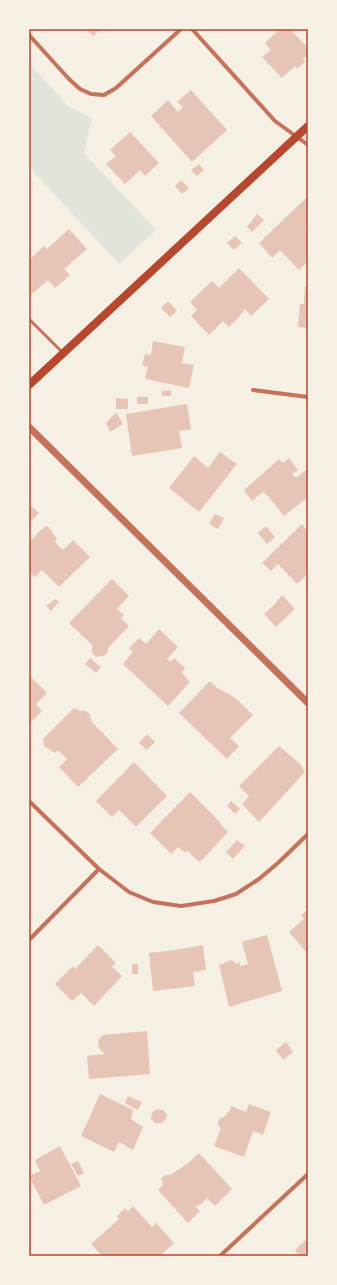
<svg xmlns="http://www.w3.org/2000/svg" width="337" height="1285" viewBox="0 0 337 1285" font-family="Inter,sans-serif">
<rect width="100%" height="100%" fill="#f6efe4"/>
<path fill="#e2e4dc" d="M30,64L68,106L92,118L84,153L156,230L119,264L29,167V65Z"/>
<g fill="#e6c5b7">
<path d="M86,29H101L93,36Z"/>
<path d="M280,29H296L293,32L308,48V55L303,59L305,62L297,69L295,66L282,78L262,57L271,50L265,43Z"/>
<path d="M191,90L227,130L192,162L151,116L168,100L178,112L183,107L177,102Z"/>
<path d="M130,132L159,163L145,176L140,170L125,184L106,164L116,156L110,150Z"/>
<path d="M199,164L204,170L197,176L191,170Z"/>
<path d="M181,180L189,188L182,194L175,186Z"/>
<path d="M306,198L308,200V226L306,228L308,231V261L299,270L280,250L272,258L259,243Z"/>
<path d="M257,214L264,220L252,232L247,227Z"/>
<path d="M69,229L87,249L64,269L70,275L55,288L48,280L31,295L29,293V260L44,246L47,249Z"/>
<path d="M235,236L242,243L234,250L227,243Z"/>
<path d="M239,268L269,299L251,316L245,309L238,318L229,327L223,321L209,335L191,316L197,310L190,302L212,281L219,288Z"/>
<path d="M305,286H308V328L298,327L300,304H304Z"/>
<path d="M168,301L177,311L170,317L161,308Z"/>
<path d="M153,341L185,347L182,363L194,365L189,388L145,379L148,367L142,365L145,354L151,355Z"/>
<path d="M171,390V396H162V391Z"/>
<rect x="137" y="397" width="11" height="7"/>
<path d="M116,398L128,399V409H116Z"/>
<path d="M187,404L191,429L179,431L182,448L132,456L126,414Z"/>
<path d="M116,412L123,424L110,432L106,423Z"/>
<path d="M220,452L237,464L199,512L169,488L194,456L208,468Z"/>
<path d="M289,458L298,470L292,474L296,478L308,468V497L284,516L268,496L263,492L252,501L244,490L279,459L283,463Z"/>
<path d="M29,504L39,513L29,523Z"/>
<path d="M215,514L224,518L218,529L209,524Z"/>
<path d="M302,524L308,532V574L297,584L278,564L271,571L262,563Z"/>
<path d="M48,526L57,539L55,542L63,550L73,540L90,557L59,587L42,570L35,577L29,571V542L44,527Z"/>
<path d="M266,526L275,537L267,544L258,533Z"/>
<path d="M112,579L129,596L117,609L124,615L121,618L129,626L108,648V652L104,656L96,657L92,653V645L69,623Z"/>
<path d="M282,595L295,609L276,627L264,614L274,605Z"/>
<path d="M55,599L59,602L51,611L46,606Z"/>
<path d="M159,629L178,647L167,659L171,662L174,658L185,668L182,673L190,682L168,706L123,664L133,652L129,648L139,638L146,644Z"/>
<path d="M90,658L101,667L96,673L85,664Z"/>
<path d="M29,675L47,693L36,704L42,711L29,724Z"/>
<path d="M210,681L217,688L234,697L253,715L230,738L239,746L227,759L179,713Z"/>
<path d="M74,708L81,711H86L90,715L91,721L118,749L78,787L59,767L67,759L58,750L55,753L44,746V742L42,740Z"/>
<path d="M147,734L155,742L147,750L139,743Z"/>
<path d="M279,746L300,764L305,772L259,822L242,804L249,796L239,786Z"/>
<path d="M134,762L167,796L136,827L119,810L112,817L96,801Z"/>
<path d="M190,792L218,820L223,827L228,832L202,860L199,862L188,851L184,852L178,847L171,854L150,833Z"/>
<path d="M231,801L240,809L235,814L227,806Z"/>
<path d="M237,840L245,846L233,859L226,852Z"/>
<path d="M308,909V954L289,932L304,919L301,915Z"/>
<path d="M267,935L282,991L229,1007L219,965L231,960L234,961L235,964L240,962V966L248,964L242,942Z"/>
<path d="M98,945L116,963L112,967L122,976L94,1006L81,993L72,1001L55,984L73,966L75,969Z"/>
<path d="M203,945L206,970L193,972L195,986L153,991L149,953L175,950Z"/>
<rect x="132" y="964" width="6" height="10"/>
<path d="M147,1031L150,1074L89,1079L87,1056L105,1054L99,1048L98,1040L103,1035Z"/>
<path d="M286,1042L293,1052L283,1060L276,1050Z"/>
<path d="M100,1094L133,1110L131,1119L143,1127L133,1150L119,1142L114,1152L81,1136Z"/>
<path d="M128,1096L142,1102L138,1110L125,1103Z"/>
<path d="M249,1104L271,1112L263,1135L253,1131L244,1157L214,1146L221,1128L217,1124L220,1118L224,1117L230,1110L231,1106L246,1112Z"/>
<path d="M156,1109L163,1110L167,1114L166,1119L162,1123H155L151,1119L152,1113Z"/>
<path d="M60,1146L81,1186L44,1205L29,1176L40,1171L35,1160Z"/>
<path d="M199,1153L232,1189L215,1206L207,1198L200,1205L195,1206L200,1211L188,1223L158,1190L163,1185L161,1178L165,1175H170L187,1164Z"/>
<path d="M78,1161L84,1173L78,1176L71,1164Z"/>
<path d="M133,1206L152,1227L156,1223L174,1243L160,1256H102L91,1244L119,1219L117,1216L125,1208L128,1212Z"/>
<path d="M308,1238V1256H300L295,1250Z"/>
</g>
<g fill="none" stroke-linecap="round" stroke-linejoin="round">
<path stroke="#c5725c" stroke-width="3" d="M29,319L63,353"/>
<g stroke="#c5725c" stroke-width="4">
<path d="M192,29L275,121L308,145"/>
<path d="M29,35L69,79L80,89L91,94L104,95L116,88L181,29"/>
<path d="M253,390L308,397"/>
<path d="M29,801L99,869L129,892L153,902L181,906L214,901L236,894L259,879L279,862L308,834"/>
<path d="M29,940L99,869"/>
<path d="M220,1256L308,1174"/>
</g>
<path stroke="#c5725c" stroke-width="7" d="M29,427L308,703"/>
<path stroke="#b5482f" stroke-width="8" d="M29,385L308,126"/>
</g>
<rect width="337" height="1285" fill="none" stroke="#f6efe4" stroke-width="60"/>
<rect x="30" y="30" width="277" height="1225" fill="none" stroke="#b5482f" stroke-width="1.5"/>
</svg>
